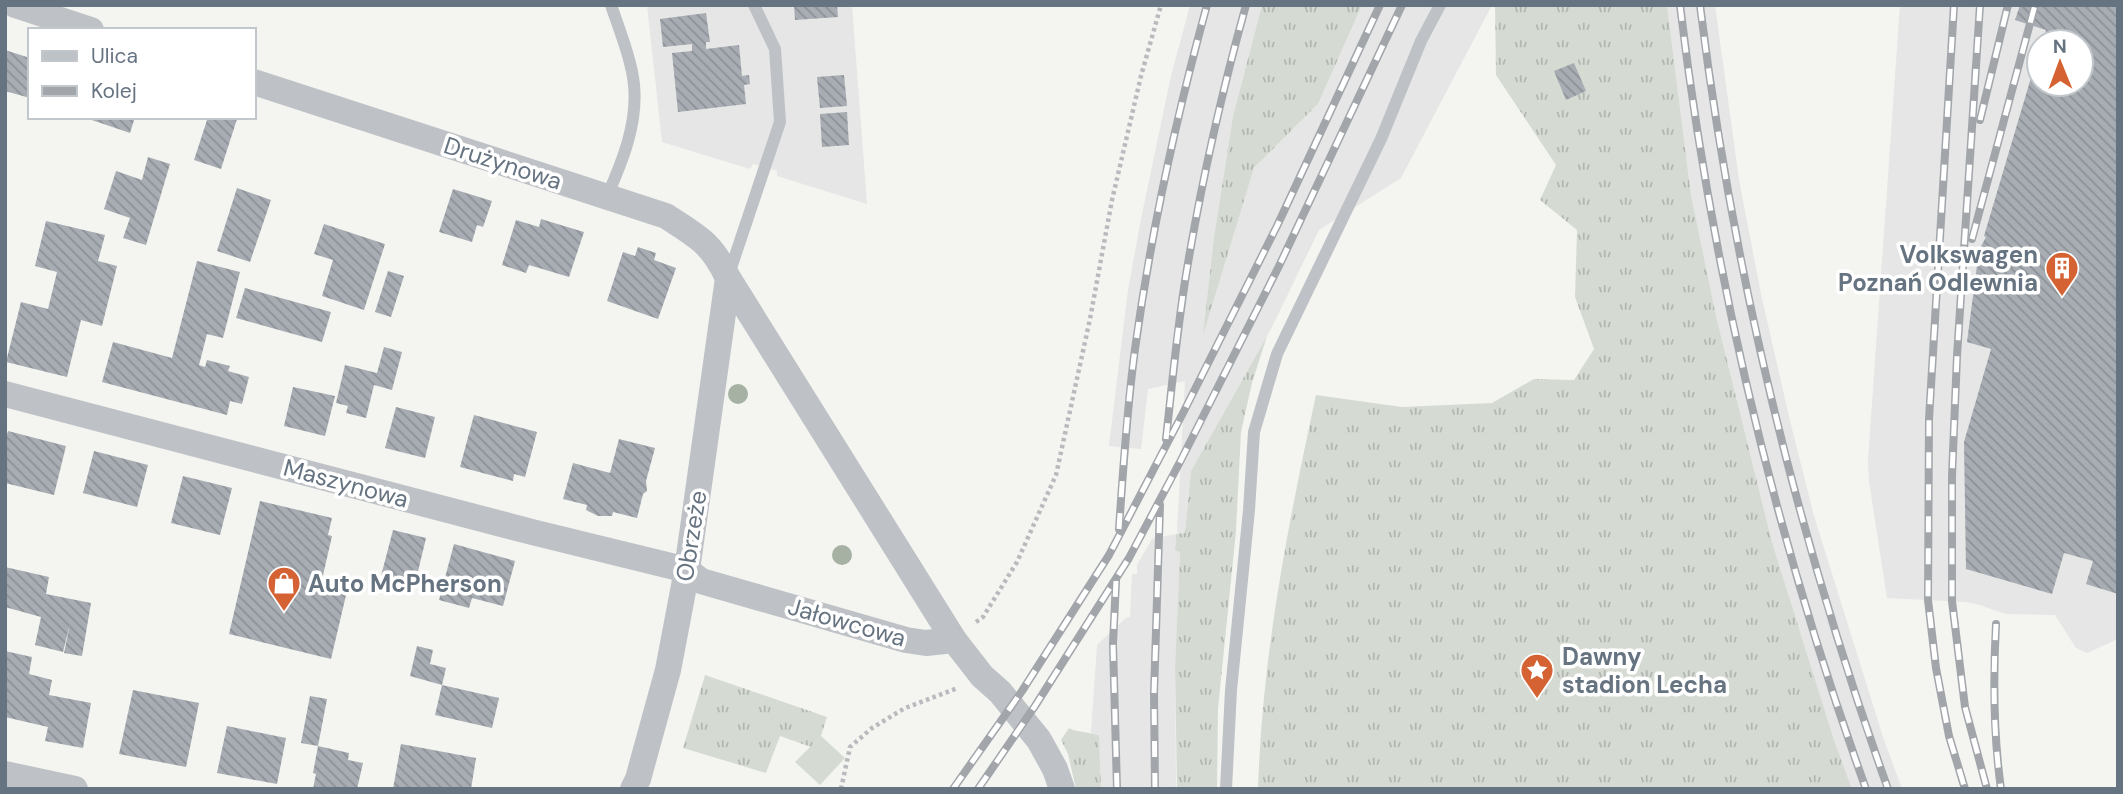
<svg xmlns="http://www.w3.org/2000/svg" width="2123" height="794" viewBox="0 0 2123 794" font-family="'DM Sans',sans-serif">
<defs>
<pattern id="grass-tufts" width="24" height="20" patternUnits="userSpaceOnUse" patternTransform="scale(1.75)"><rect width="24" height="20" fill="#d5dbd3"/><path d="M3 7l-1-3M5 7V3M7 7l1-3M15 17l-1-3M17 17v-4M19 17l1-3" fill="none" stroke="#b1b6b0"/></pattern>
<pattern id="building-back-hatch" width="6" height="6" patternUnits="userSpaceOnUse" patternTransform="scale(1.75)"><rect width="6" height="6" fill="#a7adb3"/><path d="M-1 5l2 2M0 0l6 6M5-1l2 2" fill="none" stroke="#8c9197"/></pattern>
</defs>
<rect width="100%" height="100%" fill="#f4f5f1"/>
<g fill="#e5e6e5" fill-rule="evenodd">
<path d="M647,5H852L867,204L777,176V171L765,167L753,164L750,169L662,142Z"/>
<path d="M1190,5H1262L1233,116L1214,237L1204,330L1254,168L1318,104L1362,5H1492L1401,178L1319,230L1271,329L1191,471L1185,534L1177,533L1185,381L1148,389L1141,449L1109,446L1128,290L1141,219L1171,76Z"/>
<path d="M1667,5H1715L1739,180L1761,294L1790,421L1814,516L1883,737L1902,789H1852L1834,740L1772,542L1717,320L1691,195Z"/>
<path d="M1900,5H2118V639L2087,653L2076,648L2055,615L2005,614L1977,604L1965,602L1887,598L1869,481L1868,460ZM2039,42H2081V84H2039Z"/>
<path d="M1176,534L1175,549L1180,552L1175,666L1176,789H1101L1099,735L1091,733L1097,645L1126,618L1130,617L1132,574H1137V565L1152,539Z"/>
</g>
<g fill="url(#grass-tufts)">
<path d="M1262,5H1362L1318,104L1254,168L1203,335L1214,237L1233,116Z"/>
<path d="M1495,5H1667L1691,195L1717,320L1772,542L1834,740L1852,789H1258C1262,655 1288,525 1316,395L1402,407L1492,403L1534,379L1574,380L1594,349L1575,297L1577,230L1540,200L1556,165L1496,75Z"/>
<path d="M1267,336L1252,383L1241,432L1236,531L1218,709L1217,789H1177L1175,666L1180,552L1175,550L1176,534L1185,533L1191,471Z"/>
<path d="M705,675L827,717L821,736L811,747L780,736L766,773L683,748Z"/>
<path d="M1069,728L1073,730L1099,735L1101,789H1076L1068,754L1061,740Z"/>
</g>
<path fill="#d5dbd3" d="M821,736L845,758L820,785L795,762Z"/>
<g fill="url(#building-back-hatch)">
<path d="M794,5H837L838,17L795,20Z"/>
<path d="M2020,5H2118V594L2086,584L2093,561L2064,553L2052,594L1966,569L1964,442L1991,349L1967,342L1979,250L1986,237L1984,236L2038,54L2039,84H2081V42H2042L2046,30L2015,20Z"/>
<path d="M706,13L710,42H706V49L739,45L742,76L749,75L750,84L744,85L746,104L678,112L672,53L692,51V44L663,47L660,19Z"/>
<path d="M5,50L30,58V98L5,91Z"/>
<path d="M1574,63L1586,91L1566,100L1554,71Z"/>
<path d="M844,75L847,106L820,108L817,77Z"/>
<path d="M847,112L849,145L822,147L820,114Z"/>
<path d="M83,117H135L130,133Z"/>
<path d="M208,117L237,119L221,169L194,160Z"/>
<path d="M148,157L170,164L146,245L123,238L130,218L104,209L116,171L142,180Z"/>
<path d="M237,188L271,200L250,262L217,251Z"/>
<path d="M453,189L492,201L483,227L477,225L472,242L439,232Z"/>
<path d="M541,219L584,232L569,277L529,265L526,273L502,265L516,220L539,227Z"/>
<path d="M46,221L105,235L98,261L117,266L102,326L81,320L67,377L6,362L21,302L48,309L57,272L35,266Z"/>
<path d="M324,224L385,244L364,310L322,296L333,260L314,254Z"/>
<path d="M638,247L656,253L654,260L676,268L658,319L607,301L623,252L635,256Z"/>
<path d="M197,261L240,272L223,338L207,334L199,365L205,367L207,360L230,366L228,371L249,377L242,404L230,401L227,415L102,382L113,342L172,358Z"/>
<path d="M388,271L404,276L391,317L375,312Z"/>
<path d="M245,288L331,312L322,342L236,318Z"/>
<path d="M384,347L402,352L392,390L374,385L366,418L346,413L348,406L336,403L345,365L377,373Z"/>
<path d="M293,387L335,396L325,436L284,426Z"/>
<path d="M396,407L435,417L425,458L385,448Z"/>
<path d="M474,415L537,432L525,477L514,474L513,481L460,467Z"/>
<path d="M8,431L66,446L54,495L5,483V441Z"/>
<path d="M619,439L655,448L646,481L647,491L643,494L637,518L613,512L612,516H598L586,510L587,505L563,499L573,463L610,473Z"/>
<path d="M94,451L148,465L137,507L83,493Z"/>
<path d="M183,476L232,488L220,535L171,523Z"/>
<path d="M260,501L332,518L328,535L332,536L321,584L347,591L331,659L229,634Z"/>
<path d="M393,530L426,538L415,584L381,576Z"/>
<path d="M454,544L515,561L503,606L472,598L469,608L439,600Z"/>
<path d="M5,567L49,577L46,594L91,603L82,656L64,653L70,624L63,652L35,645L41,617L5,607Z"/>
<path d="M417,646L433,650L430,664L446,668L442,685L410,676Z"/>
<path d="M5,651L32,657L29,674L52,680L49,695L91,703L83,748L45,741L48,727L5,717Z"/>
<path d="M442,685L499,698L492,728L435,715Z"/>
<path d="M133,690L199,703L186,767L119,754Z"/>
<path d="M310,696L327,699L318,746L301,743Z"/>
<path d="M227,726L286,738L277,784L217,773Z"/>
<path d="M401,744L476,758L471,789H393Z"/>
<path d="M318,746L349,753L348,760L363,763L357,789H313L316,774L313,773Z"/>
</g>
<g fill="none" stroke-linecap="round" stroke-linejoin="round">
<g stroke="#b8babd" stroke-width="4.5" stroke-dasharray="3.5 3.5" stroke-linecap="butt">
<path d="M976,622L983,617L1017,562L1056,475L1090,319L1112,200L1141,76L1161,5"/>
<path d="M841,789L850,747L872,728L905,708L958,688"/>
</g>
<g stroke="#bec1c5" stroke-width="12">
<path d="M607,196C622,163 638,123 634,85C632,61 619,29 611,5"/>
<path d="M728,277L780,122L775,49L754,5"/>
<path d="M1226,789L1231,690L1249,510L1254,432L1277,354L1381,139L1421,41L1440,5"/>
</g>
<g stroke="#bec1c5" stroke-width="26">
<path d="M15,5L91,30"/>
<path d="M254,82L666,216C698,237 711,242 728,278L954,640L982,676L1000,692L1039,740L1055,769L1062,789"/>
<path d="M5,394L532,532L687,570L701,581L906,640L926,643L954,640"/>
<path d="M5,774L75,789"/>
<path d="M633,789L638,779L668,670L687,570L728,278"/>
</g>
<defs>
<g id="rail">
<path d="M1680,5C1712,272 1775,536 1866,789"/>
<path d="M1700,5C1733,272 1797,535 1888,789"/>
<path d="M1954,5L1929,419L1928,600L1936,668L1949,736L1965,789"/>
<path d="M1980,5L1957,356L1952,476V601L1965,707L1987,789"/>
<path d="M1980,120L2008,5"/>
<path d="M1972,239L2035,5"/>
<path d="M1166,439C1172,385 1177,330 1186,275C1201,184 1221,95 1246,5"/>
<path d="M1119,529C1123,469 1127,408 1135,349C1151,232 1176,118 1207,5"/>
<path d="M1116,581L1113,644L1117,789"/>
<path d="M1996,624C1993,680 1993,732 2001,789"/>
<path d="M953,789L1022,691L1109,555L1183,413L1277,226L1380,5"/>
<path d="M978,789L1035,706L1129,558L1181,460L1279,266L1402,5"/>
<path d="M1155,789L1154,694L1160,505"/>
</g>
</defs>
<use href="#rail" stroke="#a2a6ab" stroke-width="8"/>
<use href="#rail" stroke="#fff" stroke-width="5" stroke-dasharray="16" stroke-linecap="butt"/>
</g>
<g fill="#a6b0a3">
<circle cx="738" cy="394" r="10"/>
<circle cx="842" cy="555" r="10"/>
</g>
<defs>
<symbol id="building-pin" viewBox="-11 -11 22 30"><path d="M0 17L-7.5 6A9.5 9.5 0 1 1 7.5 6Z" fill="#d46232" stroke="#fff"/><path d="M-4-6H4V6H1V3H-1V6H-4ZM-2.5-4.3h1.7v1.8h-1.7ZM.8-4.3h1.7v1.8H.8ZM-2.5-1h1.7V.8h-1.7ZM.8-1h1.7V.8H.8Z" fill="#fff"/></symbol>
<symbol id="shop-pin" viewBox="-11 -11 22 30"><path d="M0 17L-7.5 6A9.5 9.5 0 1 1 7.5 6Z" fill="#d46232" stroke="#fff"/><path d="M-5-2.5h2.3a2.7 3.5 0 0 1 5.4 0H5L5.5 6h-11ZM-1.5-2.5h3a1.5 2.3 0 0 0-3 0Z" fill="#fff"/></symbol>
<symbol id="sight-pin" viewBox="-11 -11 22 30"><path d="M0 17L-7.5 6A9.5 9.5 0 1 1 7.5 6Z" fill="#d46232" stroke="#fff"/><path d="M0-6L1.8-2.2L6-1.7L2.9 1.2L3.7 5.4L0 3.3L-3.7 5.4L-2.9 1.2L-6-1.7L-1.8-2.2Z" fill="#fff"/></symbol>
</defs>
<g fill-rule="evenodd">
<use href="#building-pin" x="2043" y="249" width="38" height="52"/>
<use href="#shop-pin" x="265" y="564" width="38" height="52"/>
<use href="#sight-pin" x="1518" y="651" width="38" height="52"/>
</g>
<g text-anchor="middle" dominant-baseline="central" stroke-width="7" stroke-linejoin="round" paint-order="stroke">
<g font-size="24" fill="#667380" stroke="#fff">
<text transform="translate(503 163) rotate(18)">Drużynowa</text>
<text transform="translate(346 483) rotate(15)">Maszynowa</text>
<text transform="translate(691 536) rotate(-81)">Obrzeże</text>
<text transform="translate(847 622) rotate(16)">Jałowcowa</text>
</g>
<g font-size="24" font-weight="bold" fill="#667380" stroke="#fff" text-anchor="start">
<text x="2038" y="254" text-anchor="end">Volkswagen<tspan x="2038" dy="28">Poznań Odlewnia</tspan></text>
<text x="308" y="583">Auto McPherson</text>
<text x="1562" y="656">Dawny<tspan x="1562" dy="28">stadion Lecha</tspan></text>
</g>
</g>
<rect width="2123" height="794" fill="none" stroke="#667380" stroke-width="14"/>
<rect x="28" y="28" width="228" height="91" fill="#ffffff" stroke="#c2c7cc" stroke-width="2"/>
<rect x="42" y="51" width="35" height="10" fill="#bec1c5" stroke="#c2c7cc" stroke-width="2"/>
<text x="91" y="63" font-size="21" fill="#667380">Ulica</text>
<rect x="42" y="86" width="35" height="10" fill="#a2a6ab" stroke="#c2c7cc" stroke-width="2"/>
<text x="91" y="98" font-size="21" fill="#667380">Kolej</text>
<g transform="translate(2060 63) rotate(359)"><circle r="33" fill="#ffffff" stroke="#c2c7cc" stroke-width="2"/>
<path d="M0-5L12 26L0 18L-12 26Z" fill="#d46232"/>
<text y="-10" font-size="19" font-weight="bold" text-anchor="middle" fill="#667380">N</text>
</g>
</svg>
